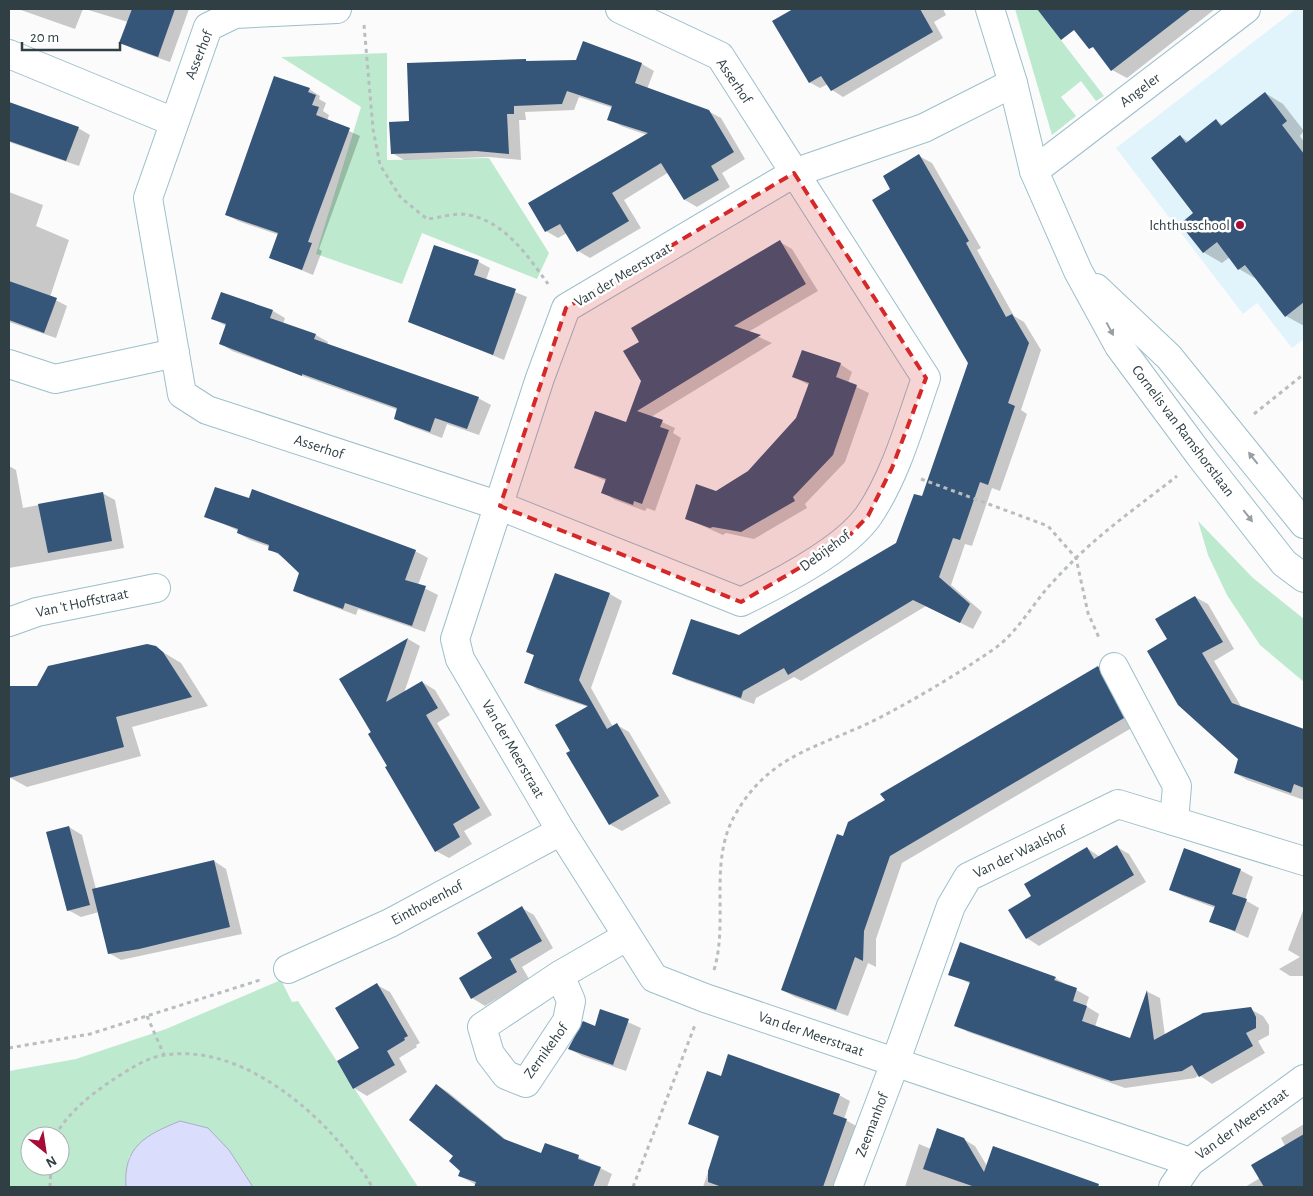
<svg xmlns="http://www.w3.org/2000/svg" width="1313" height="1196" viewBox="0 0 1313 1196" font-family="'Alegreya Sans',sans-serif">
<rect width="100%" height="100%" fill="#fbfbfb"/>
<path fill="#e2f4fb" d="M1296,9H1304V339L1292,348L1257,303L1243,314L1116,148Z"/>
<g fill="#bde9cf" fill-rule="evenodd">
<path d="M1015,9H1037L1104,96L1096,101L1081,81L1061,97L1076,116L1052,135Z"/>
<path d="M387,53V160L489,158L549,253L537,279L422,233L402,284L316,254L361,107L281,57Z"/>
<path d="M1198,521L1253,578L1304,619V682L1260,645L1227,595L1208,555Z"/>
<path d="M281,980L292,1002L298,1001L418,1187H253L229,1150L129,1156L126,1187H9V1071L76,1059L166,1029ZM30,1136H60V1166H30Z"/>
</g>
<path fill="#dbddfc" stroke="#a8aec5" d="M180,1121L208,1128L229,1150L253,1187H126C123,1146 146,1135 180,1121Z"/>
<g fill="#0003">
<path d="M18,9H83L75,29Z"/>
<path d="M85,9H189L170,62L133,49L121,42L128,22Z"/>
<path d="M796,9H943L946,15L934,22L943,38L843,97L832,90L828,84L820,88L809,82L774,22Z"/>
<path d="M1111,9H1215L1127,78L1112,70L1082,31Z"/>
<path d="M584,43L642,64L654,71L647,89L708,111L721,118L745,159L722,173L730,187L697,207L685,200L669,172L624,200L641,228L590,258L578,251L567,233L558,238L546,231L530,204L647,135L621,126L609,119L613,108L579,97L574,110L525,112L526,120H519L521,160L489,157L404,160L392,153L411,122L525,60L530,62L577,61Z"/>
<path d="M309,89L320,96L319,99L326,103L323,111L329,115L327,121L360,136L319,249L322,251L313,275L270,257L279,235L238,221L227,215Z"/>
<path d="M1265,93L1283,104L1304,131L1300,136L1304,142V326L1286,316L1258,280L1239,269L1230,257L1222,263L1203,252L1180,136L1189,142L1216,121L1223,125Z"/>
<path d="M9,103L78,128L90,135L79,166L9,142Z"/>
<path d="M919,156L932,163L981,248L977,250L1014,316L1024,322L1041,350L1021,410L1027,414L1000,491L992,488L972,546L965,544L951,585L982,612L973,629L926,606L801,681L794,677L756,698L754,704L686,680L673,673L897,544L923,498L970,363L892,190Z"/>
<path d="M9,192L43,205L36,226L69,240L50,297L67,306L56,338L9,322Z"/>
<path d="M780,242L792,249L818,291L748,332L772,343L651,417L675,428L673,433L681,438L655,511L647,508L645,511L615,500L602,492L606,481L576,468L627,423L642,381L641,342Z"/>
<path d="M434,246L479,262L490,268L486,280L527,297L504,360L409,321Z"/>
<path d="M222,293L273,311L285,318L283,324L316,335L328,342L327,345L478,398L491,405L479,435L447,424L442,438L407,425L395,418L398,410L232,351L220,343L226,326L213,319Z"/>
<path d="M840,364L852,372L848,383L869,393L845,462L805,504L807,508L754,539L726,533L723,535L687,519L716,492L749,472L797,418L809,385L793,377Z"/>
<path d="M9,466L16,470L23,508L102,493L115,500L124,548L9,568Z"/>
<path d="M206,516L415,551L428,558L418,585L438,595L425,632L358,609L356,615L307,597L294,590L301,573L282,557L270,549V547L250,540L238,533L239,531Z"/>
<path d="M610,594L622,601L591,688L613,727L617,725L629,732L671,803L622,831L609,824L572,751L588,707L538,690L526,682L535,656L527,651Z"/>
<path d="M1195,597L1208,604L1234,649L1214,661L1242,708L1304,730V800L1247,780L1235,773L1240,758L1169,639Z"/>
<path d="M408,639L420,646L404,693L422,682L435,690L450,715L437,723L492,815L464,831L472,844L449,858L436,851L341,679Z"/>
<path d="M156,648L181,663L208,706L132,727L141,756L27,787L9,777V690L16,687H38Z"/>
<path d="M1098,667L1110,674L1135,726L902,863L876,939V967L868,963L848,1016L795,997L782,990L844,838Z"/>
<path d="M69,827L82,835L96,889L214,861L226,869L242,934L121,960L109,953L99,912L81,917L68,910Z"/>
<path d="M1117,847L1129,854L1146,882L1039,946L1027,938L1033,897L1087,848L1100,857Z"/>
<path d="M1240,870L1253,877L1245,900L1259,908L1248,938L1211,921L1215,908L1183,896L1170,889Z"/>
<path d="M522,908L534,915L553,948L522,967L529,979L485,1006L472,998L460,978L494,958Z"/>
<path d="M1304,908V976H1290L1279,969L1300,957L1288,950Z"/>
<path d="M950,974L1055,978L1089,997L1086,1006L1099,1014L1095,1027L1131,1040L1148,992L1160,998L1165,1036L1250,1009L1263,1016L1269,1025V1035L1258,1041L1265,1053L1212,1084L1199,1075L1195,1078L1125,1088L968,1032L956,1025L971,984Z"/>
<path d="M377,985L390,992L420,1043L416,1045L417,1047L399,1058L407,1072L367,1096L354,1088L338,1061L361,1048Z"/>
<path d="M601,1010L641,1028L626,1071L582,1056L570,1049L596,1027Z"/>
<path d="M721,1078L839,1095L850,1101L844,1119L858,1127L836,1187H703L720,1137L689,1124Z"/>
<path d="M437,1085L448,1092L510,1143L542,1154L578,1157L612,1174L607,1187H480L460,1176L462,1170L455,1156Z"/>
<path d="M1304,1124V1187H1245L1260,1178L1285,1146L1281,1138Z"/>
<path d="M963,1139L975,1146L987,1166L994,1148L1100,1187H905L919,1144L931,1149Z"/>
</g>
<g fill="#355579">
<path d="M132,9H175L158,57L119,43Z"/>
<path d="M793,9H920L933,32L831,91L821,76L809,83L772,21Z"/>
<path d="M1037,9H1191L1111,71L1093,47L1089,49L1074,30L1061,40Z"/>
<path d="M583,41L642,63L635,83L709,110L734,152L711,166L719,180L684,200L661,163L612,193L629,221L577,252L560,224L545,232L528,203L648,133L607,120L612,106L567,91L562,104L514,106V114H507L509,154L476,151L391,154L389,122L409,121L407,63L526,59V61L576,60Z"/>
<path d="M274,76L310,88L308,92L316,95L312,105L319,107L316,115L350,128L317,217L308,242L312,243L302,270L269,258L278,233L225,215Z"/>
<path d="M1265,92L1287,121L1282,125L1304,154V302L1285,317L1245,265L1238,270L1217,242L1203,253L1180,224L1193,213L1151,158L1180,135L1186,143L1216,119L1221,126Z"/>
<path d="M9,102L79,127L66,161L9,141Z"/>
<path d="M919,154L969,241L966,243L1006,317L1012,314L1029,343L1008,403L1015,406L988,485L980,482L960,540L953,538L939,577L970,604L960,623L913,600L788,675L784,668L743,691L741,698L672,674L691,619L739,635L896,543L914,494L922,496L968,363L872,200L890,189L883,176Z"/>
<path d="M780,240L806,284L734,326L761,335L637,411L663,420L660,427L669,430L642,504L634,501L633,505L601,493L606,479L574,468L595,411L626,422L641,381L623,351L639,342L631,328Z"/>
<path d="M434,245L479,260L474,275L516,289L493,355L408,322Z"/>
<path d="M9,281L57,298L44,333L9,320Z"/>
<path d="M221,292L273,310L270,318L316,334L314,339L479,397L467,429L435,418L430,432L394,419L397,408L302,374V376L219,344L226,324L211,319Z"/>
<path d="M802,350L841,363L836,377L857,385L833,455L793,497L795,501L741,532L713,527L710,528L685,519L696,484L716,491L748,471L796,418L809,383L792,377Z"/>
<path d="M215,487L249,498L252,489L416,550L405,580L426,586L412,626L345,603L343,609L293,591L299,573L278,553L268,550L269,545L237,533L238,529L204,517Z"/>
<path d="M103,492L112,541L48,553L38,504Z"/>
<path d="M555,573L610,593L579,680L607,729L617,723L659,796L609,825L566,753L570,751L555,725L588,706L524,683L534,655L526,652Z"/>
<path d="M1195,596L1223,642L1202,653L1232,703L1304,729V788L1294,784L1291,793L1234,773L1238,759L1178,705L1147,651L1167,639L1155,619Z"/>
<path d="M408,638L386,702L422,681L438,708L426,715L480,808L453,824L460,837L435,852L385,767L387,766L368,734L371,732L339,679Z"/>
<path d="M147,644L156,646L163,652L192,697L116,717L124,747L9,778V686H37L48,666Z"/>
<path d="M1098,666L1124,718L890,856L864,931L863,961L855,957L836,1010L781,990L837,834L843,836L848,822L885,800L880,794Z"/>
<path d="M69,826L90,905L67,911L46,832Z"/>
<path d="M1117,845L1134,875L1026,939L1008,910L1031,896L1024,884L1087,847L1094,859Z"/>
<path d="M1184,848L1241,869L1232,894L1247,899L1235,931L1209,922L1215,906L1169,890Z"/>
<path d="M214,860L230,927L139,949L108,954L92,889Z"/>
<path d="M522,906L542,941L510,959L517,972L471,999L459,978L492,958L477,933Z"/>
<path d="M960,942L1056,977L1054,980L1077,988L1073,1001L1087,1006L1082,1021L1130,1038L1147,990L1154,1040L1203,1013L1251,1007L1256,1017V1028L1246,1033L1253,1046L1199,1077L1192,1065L1182,1071L1111,1081L1085,1072L954,1026L970,982L948,975Z"/>
<path d="M377,983L408,1036L404,1038L405,1040L387,1051L395,1065L353,1089L337,1061L359,1048L335,1008Z"/>
<path d="M600,1009L629,1019L613,1065L568,1049L583,1021L595,1026Z"/>
<path d="M728,1054L840,1094L833,1114L847,1119L823,1187H722L708,1182V1171L719,1136L688,1124L707,1071L721,1076Z"/>
<path d="M436,1084L504,1139L541,1153L545,1143L579,1155L578,1159L601,1167L593,1187H474L476,1182L458,1176L460,1171L449,1161L453,1156L409,1120Z"/>
<path d="M937,1128L964,1138L984,1172L993,1146L1099,1184L1098,1187H975L923,1169Z"/>
<path d="M1304,1134V1187H1264L1251,1165Z"/>
</g>
<g fill="none" stroke-linecap="round" stroke-linejoin="round">
<defs>
<g id="minor">
<path d="M337,9L235,14L208,27L148,198L182,394L207,410L500,506L741,602C778,584 845,550 869,515C896,475 910,423 926,378L720,56L620,9"/>
<path d="M990,9L1013,83L1034,171L1078,271L1119,346L1201,457L1284,563L1304,578"/>
<path d="M9,54L174,122"/>
<path d="M1013,83L924,128L794,173L566,308L540,378L455,639L460,659L561,831L654,978L705,998L1190,1162L1304,1079"/>
<path d="M1034,171L1246,9"/>
<path d="M1096,288L1169,357L1304,524"/>
<path d="M9,364L55,379L175,353"/>
<path d="M9,622L37,612L156,588"/>
<path d="M1114,667L1177,786L1174,821"/>
<path d="M288,969L390,923L561,831"/>
<path d="M560,975L482,1027L490,1054L506,1075L526,1083L567,1021L571,1001L560,975L626,937"/>
<path d="M848,1187L895,1063L951,906L968,877L1118,804L1304,861"/>
<path d="M1173,1187L1190,1162"/>
</g>
</defs>
<use href="#minor" stroke="#9cbfcb" stroke-width="30"/>
<g stroke="#b8bdbf" stroke-width="3" stroke-dasharray="4 4" stroke-linecap="butt">
<path d="M364,25L373,129L380,165L401,198L427,219C439,218 457,212 469,215C505,222 528,256 548,284"/>
<path d="M1254,414L1304,374"/>
<path d="M921,479L1048,526L1076,558L1088,613L1100,640"/>
<path d="M714,970C729,921 708,862 735,815C770,752 823,747 881,717C919,697 956,675 991,651C1013,637 1028,612 1044,592C1054,580 1066,568 1077,557C1108,527 1144,502 1177,476"/>
<path d="M147,1016L164,1055"/>
<path d="M9,1048L90,1034L260,980"/>
<path d="M55,1136C68,1113 89,1096 111,1081C127,1071 146,1057 165,1055C235,1044 308,1102 348,1153C357,1164 366,1175 372,1187"/>
<path d="M50,1187L51,1166"/>
<path d="M633,1187L695,1025"/>
</g>
<use href="#minor" stroke="#fff" stroke-width="28"/>
</g>
<defs><path id="oneway-solid" d="M-6-.8H1V-3.2L6.5 0L1 3.2V.8H-6Z" transform="scale(1.25)"/></defs>
<g fill="#989fa2">
<use href="#oneway-solid" transform="translate(1110 329) rotate(62)"/>
<use href="#oneway-solid" transform="translate(1253 458) rotate(-128)"/>
<use href="#oneway-solid" transform="translate(1248 516) rotate(52)"/>
</g>
<path fill="#d62828" fill-opacity="0.2" stroke="#d62828" stroke-width="4" stroke-dasharray="10 6" stroke-linejoin="round" d="M794,173L926,378L892,468L868,516L842,543L741,602L500,506L566,308Z"/>
<circle fill="#a60d36" stroke="#fff" stroke-width="2" cx="1240" cy="225" r="5"/>
<g text-anchor="middle" dominant-baseline="central" stroke-width="5" stroke-linejoin="round" paint-order="stroke">
<g font-size="15" fill="#303f44" stroke="#fff">
<text transform="translate(199 55) rotate(-68)">Asserhof</text>
<text transform="translate(734 81) rotate(56)">Asserhof</text>
<text transform="translate(1140 90) rotate(-37)">Angeler</text>
<text transform="translate(623 275) rotate(-31)">Van der Meerstraat</text>
<text transform="translate(1183 431) rotate(53)">Cornelis van Ramshorstlaan</text>
<text transform="translate(319 447) rotate(18)">Asserhof</text>
<text transform="translate(825 551) rotate(-36)">Debijehof</text>
<text transform="translate(82 603) rotate(-12)">Van 't Hoffstraat</text>
<text transform="translate(513 749) rotate(60)">Van der Meerstraat</text>
<text transform="translate(1020 852) rotate(-26)">Van der Waalshof</text>
<text transform="translate(427 903) rotate(-28)">Einthovenhof</text>
<text transform="translate(811 1034) rotate(19)">Van der Meerstraat</text>
<text transform="translate(546 1051) rotate(-54)">Zernikehof</text>
<text transform="translate(1242 1124) rotate(-36)">Van der Meerstraat</text>
<text transform="translate(872 1125) rotate(-69)">Zeemanhof</text>
</g>
<g font-size="15" fill="#303f44" stroke="#fff" text-anchor="end">
<text x="1230" y="225">Ichthusschool</text>
</g>
</g>
<rect width="1313" height="1196" fill="none" stroke="#303f44" stroke-width="20"/>
<g transform="translate(45 1151) rotate(150)"><circle r="24" fill="#ffffff" stroke="#acb2b4"/>
<path d="M0-4L9 19L0 12L-9 19Z" fill="#a60d36"/>
<text y="-8" font-size="14" font-weight="bold" text-anchor="middle" fill="#303f44">N</text>
</g>
<path d="M22 42v8h98v-8" fill="none" stroke="#303f44" stroke-width="2.5"/>
<text x="30" y="42" font-size="15" fill="#303f44" stroke="#ffffff" stroke-width="4" paint-order="stroke">20 m</text>
</svg>
